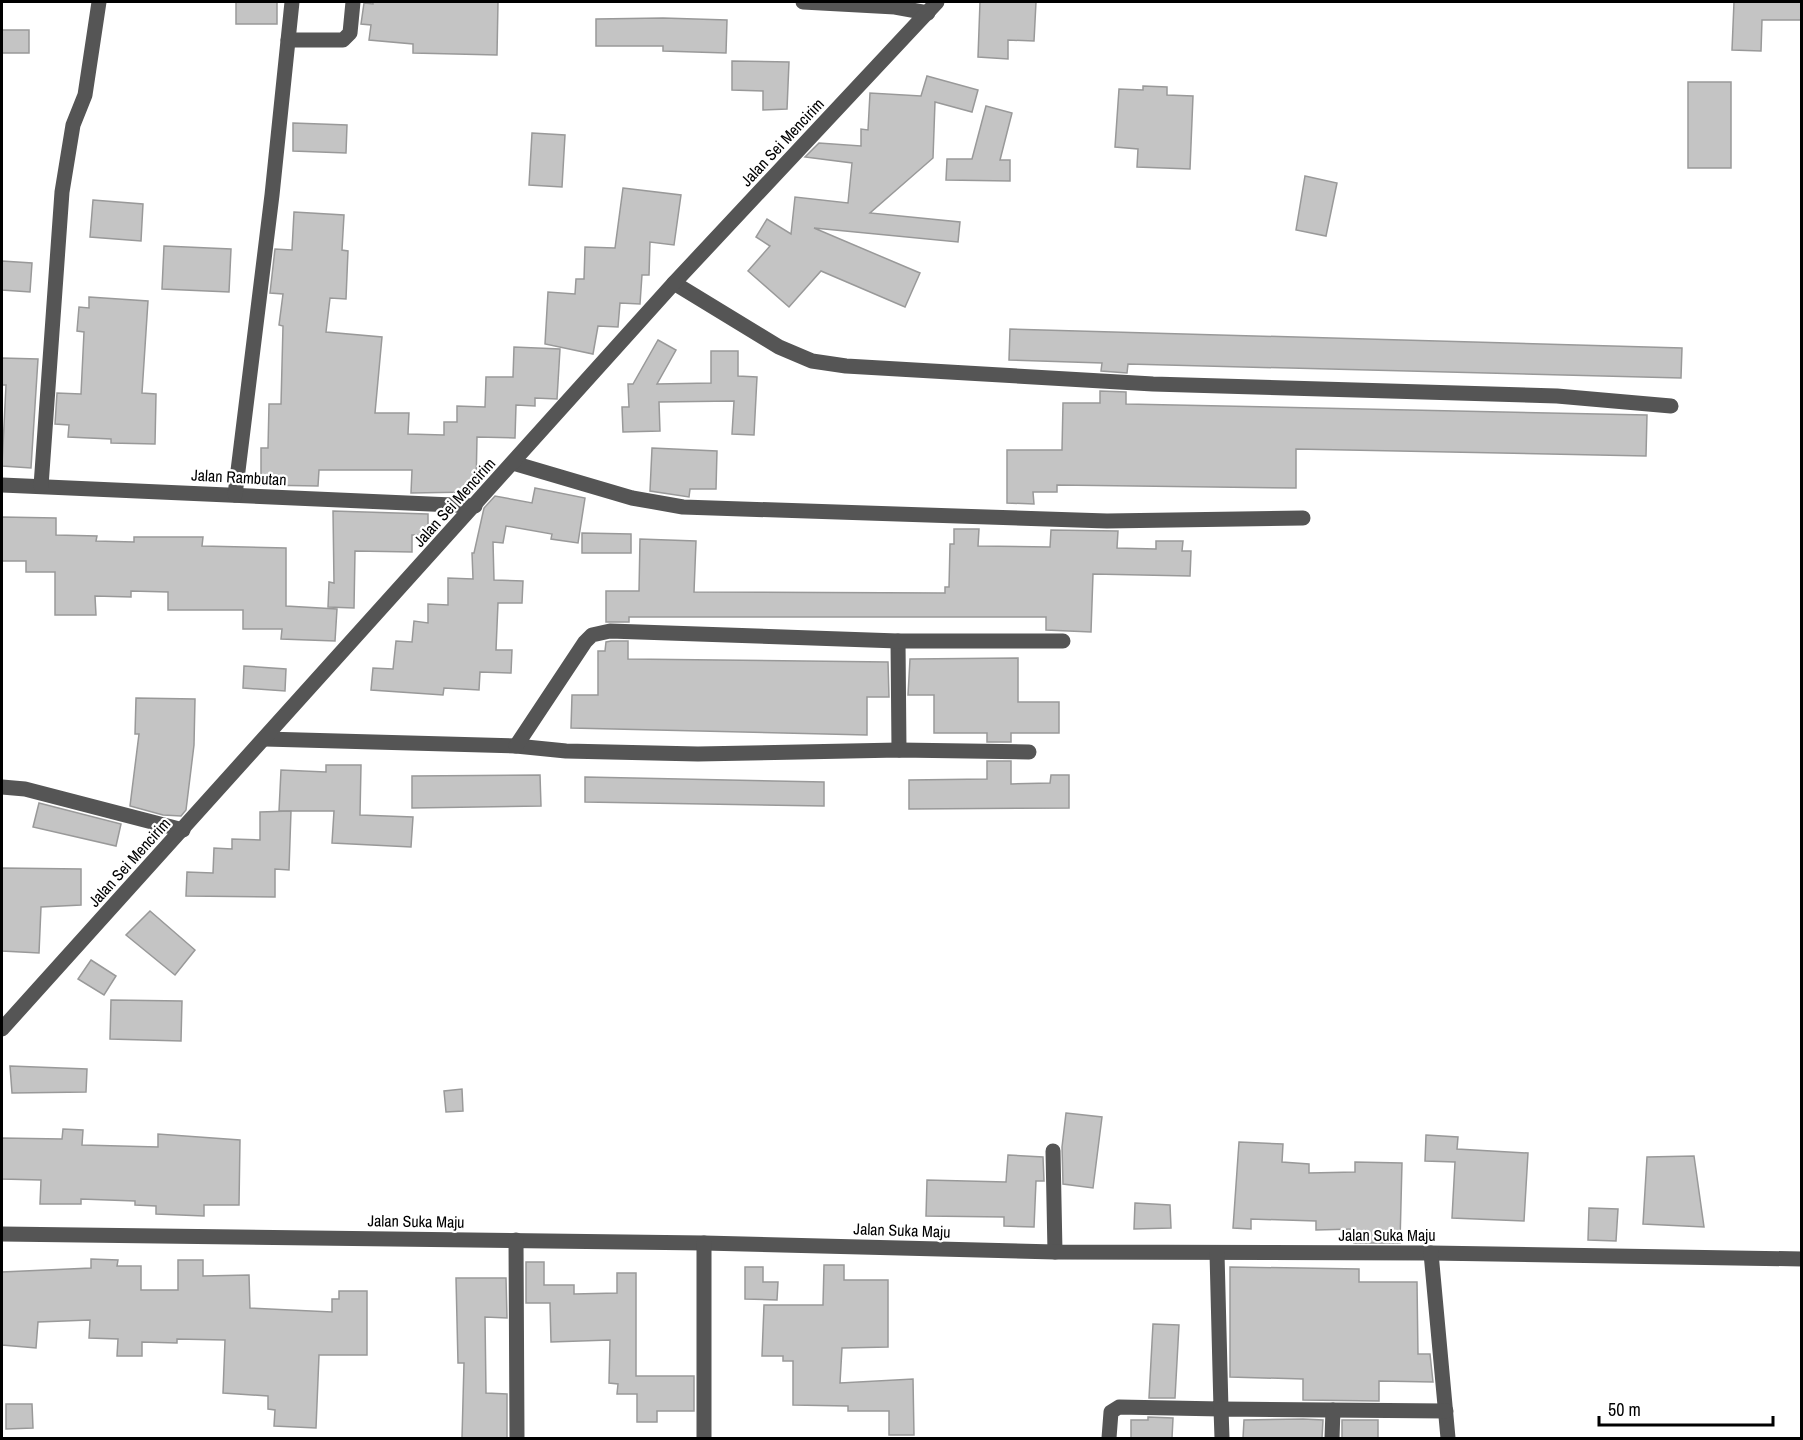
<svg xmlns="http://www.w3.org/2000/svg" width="1803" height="1440" viewBox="0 0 1803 1440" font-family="'Archivo Narrow',sans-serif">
<rect width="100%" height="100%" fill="#fff"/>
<g fill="#c4c4c4" stroke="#999" stroke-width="1.5">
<rect x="236" y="2" width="41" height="22"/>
<path d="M373,2H498L497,55L413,53V44L369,40L371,25L361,24L364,3L373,4Z"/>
<path d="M980,2H1036L1034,41L1008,40V59L978,57Z"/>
<path d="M1734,2H1802V20H1762L1761,51L1732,50Z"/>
<path d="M663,18L727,20L726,53L663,51V46H596V19Z"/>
<rect x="2" y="30" width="27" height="23"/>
<path d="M732,61L789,62L787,109L763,110V91L732,90Z"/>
<path d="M927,76L978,90L972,112L935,102L933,158L870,213L960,222L958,242L814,228L920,273L905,307L821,271L789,307L748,271L770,246L756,237L767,219L791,234L795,197L848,203L852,163L805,157L819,143L861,146V129L868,130L870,93L921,96Z"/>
<rect x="1688" y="82" width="43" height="86"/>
<path d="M1143,86L1167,87V95L1193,96L1190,169L1137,167L1138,149L1115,147L1119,89L1143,90Z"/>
<path d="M986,106L1012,113L1000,160H1010V181L946,180L947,159H972Z"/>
<path d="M293,123L347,125L346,153L293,151Z"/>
<path d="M532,133L565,135L562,187L529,185Z"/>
<path d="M1305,176L1337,183L1326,236L1296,230Z"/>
<path d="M623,188L681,195L674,245L650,242L649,275H642L640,304L620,303L618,327L598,326L593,354L545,344L548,292L575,294L576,279H584L585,247L615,248Z"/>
<path d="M93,200L143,204L141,241L90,237Z"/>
<path d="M294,212L344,215L342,250L348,251L346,299L330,298L326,332L382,337L375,413H409L408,434L444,435V422H457V406L485,407L486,377H513L514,347L560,349L557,399L535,398V406L516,405L515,438L477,437L476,488L472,492L411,493L412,470H319L318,486L261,485V448H268L269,404H281L283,326L279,325L283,294L270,293L275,249L292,250Z"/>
<path d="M164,246L231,249L229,292L162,289Z"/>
<path d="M2,261L32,263L30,292L2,290Z"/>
<path d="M89,297L148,301L142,393L156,394L155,444L111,443V439L68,437L69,425L55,424L57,393L81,394L84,332L77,331L79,307L89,308Z"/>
<path d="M1010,329L1682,348L1681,378L1128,364L1127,373L1101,371L1102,363L1009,360Z"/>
<path d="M658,340L676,350L657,384L711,383V351H738V376L757,377L754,435L732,434L734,401L659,402L660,431L623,432L622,407H629L628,384H633Z"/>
<path d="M2,358L38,359L31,468L2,466L6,385H2Z"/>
<path d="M1100,391L1126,392V404L1647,415L1646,456L1296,449V488L1057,485V492H1033L1034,504L1007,503V450H1062L1063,403H1100Z"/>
<path d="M652,448L717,451L716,489H690L689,497L650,491Z"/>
<path d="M535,488L585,498L578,543L551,539L552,534L506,526L503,543L493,542L494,580L523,581L522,603H498L496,650H512L511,673L480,672L479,690L444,688L443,695L371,690L373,668L393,669L396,641L412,642L414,621L428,623V604L448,605V578L473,579L472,553H474L484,508L495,496L532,503Z"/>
<path d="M333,511L428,514V535H412V552L355,551L354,608L328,607L329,582L334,583Z"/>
<path d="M2,517L56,518V535L97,536L96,541L134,542V537H203L202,546L286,548V606L337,609L335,641L281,639L282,629H243V610H168V592L131,591V597L95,596L96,615H55V572H26V561H2Z"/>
<path d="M954,529H979L978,546L1050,547L1051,530L1118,531L1117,548L1156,549V541H1183L1182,551H1191L1190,576L1093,574L1091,632L1046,630V617H629V622H606V591H639L640,539L696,541L694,592L945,593V587H949L950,544H954Z"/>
<path d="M582,533L631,534V553H582Z"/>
<path d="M611,641H628V659L888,662L889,697H867V735L571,728L572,695H598V651H605L606,642Z"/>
<path d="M1018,658V702H1059V733H1011V742H987V733H934V695H908L910,659Z"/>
<path d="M244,666L286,669L285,691L243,688Z"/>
<path d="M136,698L195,699L194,745L186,810L181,816L163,815L130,806L139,734H135Z"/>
<path d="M987,761H1011V784L1050,783L1051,775H1069V808L909,809V780L987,779Z"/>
<path d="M326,765H361L360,815L413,817L411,847L332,843L334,811H279L281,770L326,772Z"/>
<path d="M540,775L541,806L412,808V776Z"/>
<path d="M585,777L824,782V806L585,802Z"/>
<path d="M39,803L121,824L116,846L33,827Z"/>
<path d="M291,811L289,870L275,869V897L186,896L187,872L213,873L214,848L232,849V839L260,840V812Z"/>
<path d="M2,868L81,869V905L41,907L39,953L2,951Z"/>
<path d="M150,911L195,950L175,975L126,935Z"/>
<path d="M91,960L116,976L104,995L78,979Z"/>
<path d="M111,1000L182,1001L181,1041L110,1039Z"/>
<path d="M10,1066L87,1069L86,1092L12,1093Z"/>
<path d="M462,1089L463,1111L446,1112L444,1091Z"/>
<path d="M1066,1113L1102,1117L1093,1188L1063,1184L1062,1147Z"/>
<path d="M63,1129L83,1130L82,1145L158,1147V1134L240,1140L239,1205H204V1216L156,1214V1206L135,1205V1201L81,1199V1204H40L41,1180L2,1179V1138L62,1139Z"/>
<path d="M1426,1135L1458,1137L1457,1149L1528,1153L1524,1221L1452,1218L1455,1162L1425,1161Z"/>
<path d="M1239,1142L1283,1144L1282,1162L1309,1164V1173L1355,1172V1162L1402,1163L1400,1243H1354V1229L1316,1230V1221L1251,1219V1229L1233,1228Z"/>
<path d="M1008,1155L1043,1157L1044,1181H1036L1034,1227L1004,1226V1217L926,1216L927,1180L1006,1182Z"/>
<path d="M1694,1156L1704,1227L1643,1224L1647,1157Z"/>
<path d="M1135,1203L1170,1205L1171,1228L1134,1229Z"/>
<path d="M1589,1208L1618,1209L1616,1241L1588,1240Z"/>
<path d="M91,1259L118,1260L117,1266H141V1290H178V1260H203V1276L249,1275L250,1308L332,1312V1299H339V1291H367V1355H319L316,1428L274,1426L275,1410L268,1409V1396L223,1393L225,1340L177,1339V1343L142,1342V1356H117L118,1339L89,1338L90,1320L38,1322L36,1348L2,1345V1272L91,1268Z"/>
<path d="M526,1262H544V1285H574V1294L617,1293V1273H636V1376H694V1411H657V1422H637V1394H617L618,1384L609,1383L610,1340L551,1342L550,1303H526Z"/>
<path d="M824,1265H844V1280H888V1347L842,1348L840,1383L913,1379L914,1435H889V1411H848V1406L793,1405V1361H783V1356H762L764,1305H823Z"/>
<path d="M745,1267H763V1282H778L777,1300L745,1299Z"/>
<path d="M1230,1267L1359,1269V1282H1417L1418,1354H1430L1433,1382L1379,1381V1401L1303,1400V1379L1230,1377Z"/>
<path d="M456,1278H506L507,1318L485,1317L486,1393L507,1394V1438H462L464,1363H458Z"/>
<path d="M1153,1324L1179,1325L1175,1398H1149Z"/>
<path d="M6,1404H32L33,1428L6,1429Z"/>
<path d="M1148,1417L1173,1418L1172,1438H1131V1420H1148Z"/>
<path d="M1303,1419L1323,1420L1322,1438H1243L1244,1420Z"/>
<rect x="1342" y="1420" width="36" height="18"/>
</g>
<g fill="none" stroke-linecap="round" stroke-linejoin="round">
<g stroke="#555" stroke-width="15">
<path d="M803,2L895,7L928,13"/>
<path d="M288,40H343L350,33L353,2"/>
<path d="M674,283L779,347L812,361L846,366L1153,384L1557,396L1671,406"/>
<path d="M513,463L632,498L683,507L1107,521L1303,518"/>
<path d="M2,485L475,506"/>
<path d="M41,486L62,192L73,125L85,95L99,2"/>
<path d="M235,495L272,195L292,2"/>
<path d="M898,641L899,750"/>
<path d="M265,739L516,746L566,751L698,754L899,750L1029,752"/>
<path d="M516,746L585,642L592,635L610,631L898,641H1063"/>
<path d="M2,787L25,789L183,830"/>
<path d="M2,1029L674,283L937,2"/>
<path d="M1053,1151L1055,1252"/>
<path d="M2,1234L704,1243L1055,1252L1431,1253L1802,1259"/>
<path d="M516,1240L517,1438"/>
<path d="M704,1243V1438"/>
<path d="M1431,1253L1448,1438"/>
<path d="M1109,1438L1111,1412L1119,1407L1221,1409L1217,1253"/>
<path d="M1222,1438L1221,1409L1446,1411"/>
<path d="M1332,1438L1333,1410"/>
</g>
</g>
<g text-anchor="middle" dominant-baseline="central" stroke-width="4.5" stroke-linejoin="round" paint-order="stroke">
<g font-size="16" fill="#000" stroke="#fff">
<text transform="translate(782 142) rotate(-47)">Jalan Sei Mencirim</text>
<text transform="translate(239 477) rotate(3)">Jalan Rambutan</text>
<text transform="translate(454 502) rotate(-48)">Jalan Sei Mencirim</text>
<text transform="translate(129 862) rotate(-48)">Jalan Sei Mencirim</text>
<text transform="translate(416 1221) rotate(1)">Jalan Suka Maju</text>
<text transform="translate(902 1230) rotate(2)">Jalan Suka Maju</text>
<text x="1387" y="1235">Jalan Suka Maju</text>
</g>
</g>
<rect width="1803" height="1440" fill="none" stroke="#000000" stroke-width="6"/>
<path d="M1599 1416v9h174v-9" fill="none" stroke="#000000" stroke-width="3"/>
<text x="1608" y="1416" font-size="18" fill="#000000" stroke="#ffffff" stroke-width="4.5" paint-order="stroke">50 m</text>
</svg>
